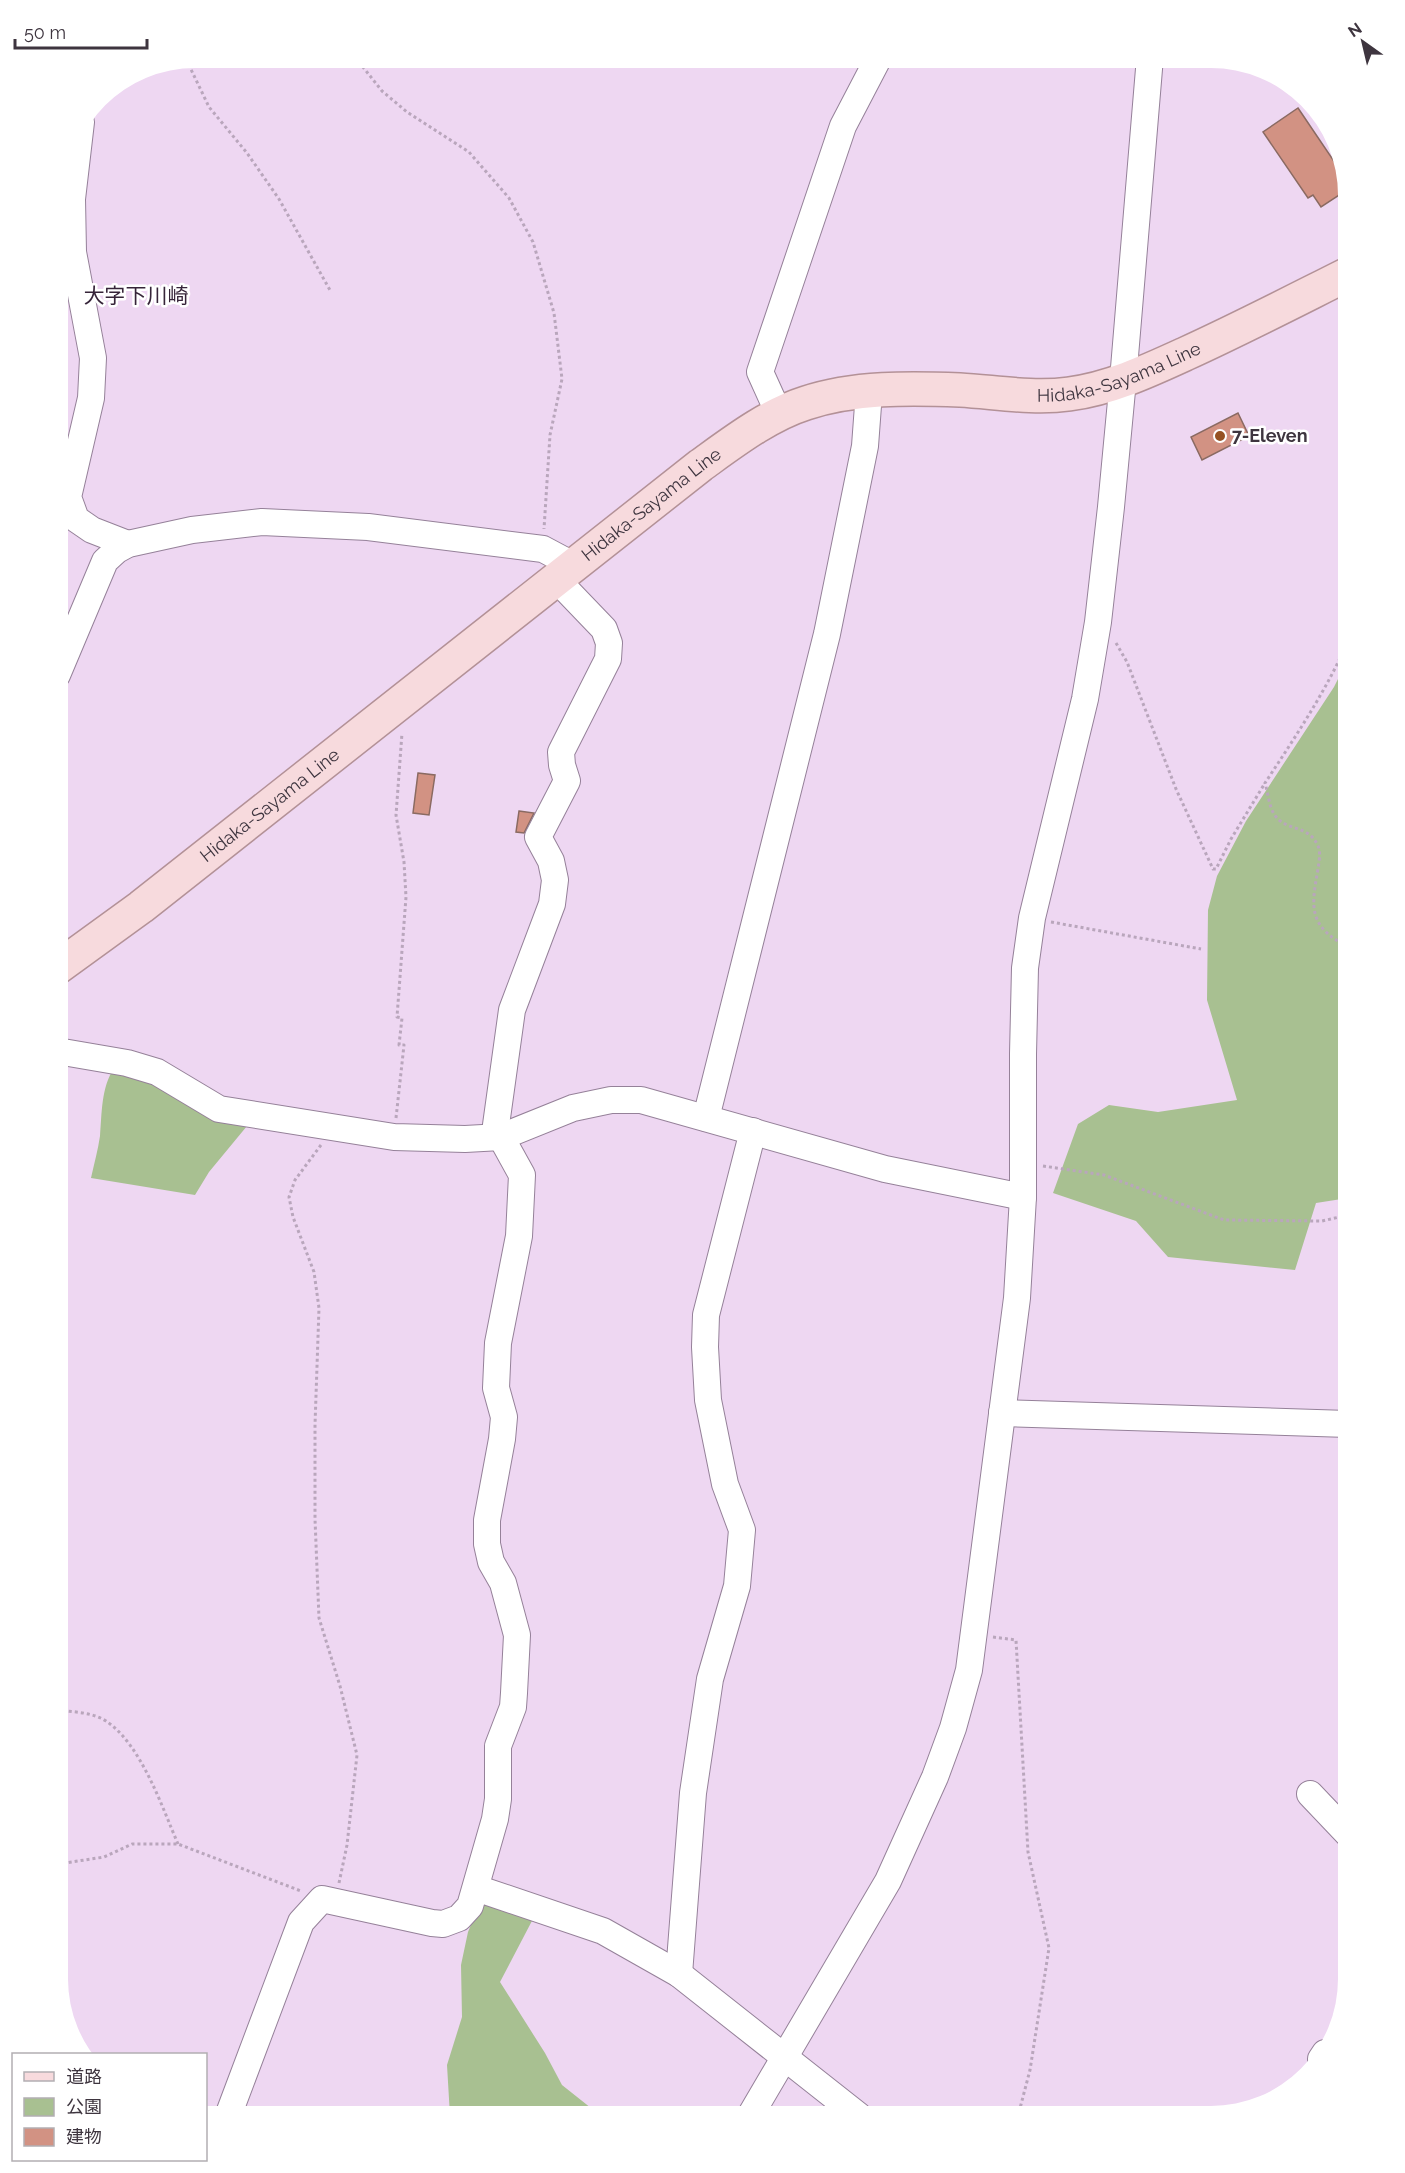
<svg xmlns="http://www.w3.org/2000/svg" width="1405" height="2173" viewBox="0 0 1405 2173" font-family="Raleway,'Noto Sans JP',sans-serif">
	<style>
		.green { fill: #a8c091 }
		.building { fill: #d29283; stroke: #8a6a62; stroke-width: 1.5 }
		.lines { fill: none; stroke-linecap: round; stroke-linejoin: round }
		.minor-casing { stroke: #958199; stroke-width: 28 }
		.major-casing { stroke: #b39197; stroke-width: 36 }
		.path { stroke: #b9a6bc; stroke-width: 3; stroke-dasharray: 3 3; stroke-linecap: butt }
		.minor { stroke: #fff; stroke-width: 26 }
		.major { stroke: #f7dadd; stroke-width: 33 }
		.poi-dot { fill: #965223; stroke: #fff; stroke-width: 2 }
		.labels { text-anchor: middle; stroke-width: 5; stroke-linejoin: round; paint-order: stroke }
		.street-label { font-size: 18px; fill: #3e353f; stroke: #fff }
		.poi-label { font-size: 18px; font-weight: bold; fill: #3e353f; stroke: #fff; text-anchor: start }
		.quarter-label { font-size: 21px; fill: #362439; stroke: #fff }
	</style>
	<rect width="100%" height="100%" fill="#eed7f2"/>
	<g class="green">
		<polygon points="1348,659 1348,1198 1316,1203 1295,1270 1168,1257 1136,1221 1053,1193 1078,1124 1109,1105 1158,1112 1237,1100 1207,1000 1208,910 1217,876 1246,821 1334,687"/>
		<path d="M114,1068l27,6 106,52 -38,46 -14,23 -104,-17c3,-14 7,-28 9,-42 2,-23 1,-48 14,-68z"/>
		<polygon points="482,1898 508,1912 534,1917 500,1982 545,2053 562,2085 596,2112 595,2116 450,2116 447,2065 462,2017 461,1965 468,1932"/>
	</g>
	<g class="building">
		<polygon points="1298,108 1344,176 1347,190 1321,207 1313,195 1308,198 1263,132"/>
		<polygon points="1238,413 1249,436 1202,460 1191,437"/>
		<polygon points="418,773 435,775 429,815 413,813"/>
		<polygon points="519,811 534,813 524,833 516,832"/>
	</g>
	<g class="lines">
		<defs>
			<g id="minor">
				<polyline points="81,122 72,199 73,252 93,358 91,398 68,497 76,519 92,530 128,544"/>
				<polyline points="779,414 760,372 843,126 879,57"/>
				<polyline points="57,675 105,561 117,550 128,544 192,530 262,522 368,527 543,549 573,565"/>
				<polyline points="57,1051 127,1063 157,1072 219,1109 394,1137 465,1139 501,1137 573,1108 611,1100 641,1100 885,1169 1023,1197"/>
				<polyline points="706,1118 827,634 865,446 869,392"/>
				<polyline points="1002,1413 1348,1424"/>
				<polyline points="1310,1794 1348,1834"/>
				<polyline points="476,1888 603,1931 679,1974 859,2116"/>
				<polyline points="679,1974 693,1793 710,1679 737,1586 742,1530 725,1484 708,1400 705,1347 706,1315 753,1131"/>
				<polyline points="1321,2059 1325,2053"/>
				<polyline points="228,2116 301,1922 322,1899 432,1923 443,1924 459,1918 470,1906 495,1819 498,1799 498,1746 513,1707 514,1693 517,1635 503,1583 491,1562 487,1544 487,1520 502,1439 504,1417 496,1388 498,1343 519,1236 522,1175 501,1137 496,1125 512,1010 552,904 555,880 551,861 538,837 567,781 562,765 561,752 608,659 609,643 604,629 556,579"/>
				<polyline points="750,2116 888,1881 935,1777 953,1728 969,1670 1017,1298 1023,1197 1023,1054 1025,968 1032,918 1085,699 1098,622 1111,507 1123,380 1150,57"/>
			</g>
			<g id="major">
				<path id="s1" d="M57,968l84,-61 560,-442c32,-23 67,-50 105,-62 48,-16 104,-15 154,-13 35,2 73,9 109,4 40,-5 79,-23 116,-40 55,-25 109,-53 163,-80"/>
			</g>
		</defs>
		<use href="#minor" class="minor-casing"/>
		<use href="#major" class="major-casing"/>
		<g class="path">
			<polyline points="355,57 382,91 407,112 469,152 509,198 533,242 554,313 562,379 550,435 544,529"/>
			<polyline points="186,59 209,107 247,153 279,199 331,292"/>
			<polyline points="1116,643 1127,662 1176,789 1213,869 1216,869 1231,839 1265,783"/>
			<polyline points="1051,922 1201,949"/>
			<path d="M1348,947c-40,-21 -37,-39 -30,-78 1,-7 3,-16 0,-23 -9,-22 -33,-14 -44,-32 -5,-8 -6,-21 -9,-31 29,-44 57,-86 79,-133l4,-4"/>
			<polyline points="396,1118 404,1045 399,1045 402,1018 397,1017 406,897 404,862 396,815 402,733"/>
			<polyline points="321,1145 295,1180 289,1197 293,1217 314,1272 319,1308 315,1425 315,1519 319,1618 340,1686 357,1755 347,1845 339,1883"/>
			<polyline points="1043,1166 1104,1175 1224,1220 1322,1221 1348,1215"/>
			<polyline points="993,1637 1016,1640 1028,1852 1049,1948 1030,2070 1018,2116"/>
			<path d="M57,1710c16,2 35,2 49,11 35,23 56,86 72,123"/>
			<polyline points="57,1861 65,1863 104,1857 132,1844 178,1844 301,1891"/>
		</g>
		<use href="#minor" class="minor"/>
		<use href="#major" class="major"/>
	</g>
	<circle class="poi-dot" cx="1220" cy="436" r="6"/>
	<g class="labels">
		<g class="street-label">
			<text dy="6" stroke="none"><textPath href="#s1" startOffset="1258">Hidaka-Sayama Line</textPath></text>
			<text dy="6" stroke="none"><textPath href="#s1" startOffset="754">Hidaka-Sayama Line</textPath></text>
			<text dy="6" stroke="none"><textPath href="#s1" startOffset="268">Hidaka-Sayama Line</textPath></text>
		</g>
		<g class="poi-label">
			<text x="1232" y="442">7-Eleven</text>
		</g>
		<g class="quarter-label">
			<text x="136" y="303">大字下川崎</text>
		</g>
	</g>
	<path d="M0 0H1405V2173H0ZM195 68H1211A127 127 0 0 1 1338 195V1979A127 127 0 0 1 1211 2106H195A127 127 0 0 1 68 1979V195A127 127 0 0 1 195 68Z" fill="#fff" fill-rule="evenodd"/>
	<rect x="12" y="2053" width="195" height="108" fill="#ffffff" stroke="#b2aeb2" stroke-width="1.5"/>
	<rect x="24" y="2072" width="30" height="9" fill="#f7dadd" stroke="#b2aeb2" stroke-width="1.5"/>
	<text x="66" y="2083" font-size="18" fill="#3e353f">道路</text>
	<rect x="24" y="2098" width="30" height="18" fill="#a8c091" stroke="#b2aeb2" stroke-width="1.5"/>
	<text x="66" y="2113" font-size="18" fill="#3e353f">公園</text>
	<rect x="24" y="2128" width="30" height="18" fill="#d29283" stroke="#b2aeb2" stroke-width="1.5"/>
	<text x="66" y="2143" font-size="18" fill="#3e353f">建物</text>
	<g transform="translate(1363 42) rotate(326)" stroke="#ffffff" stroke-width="4.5" paint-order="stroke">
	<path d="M0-4.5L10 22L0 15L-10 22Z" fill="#3e353f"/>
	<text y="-9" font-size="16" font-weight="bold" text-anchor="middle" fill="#3e353f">N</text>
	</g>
	<path d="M15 39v9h132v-9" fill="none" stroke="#3e353f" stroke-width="3"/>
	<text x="24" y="39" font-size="18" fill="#3e353f" stroke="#ffffff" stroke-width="4.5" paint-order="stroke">50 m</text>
</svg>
